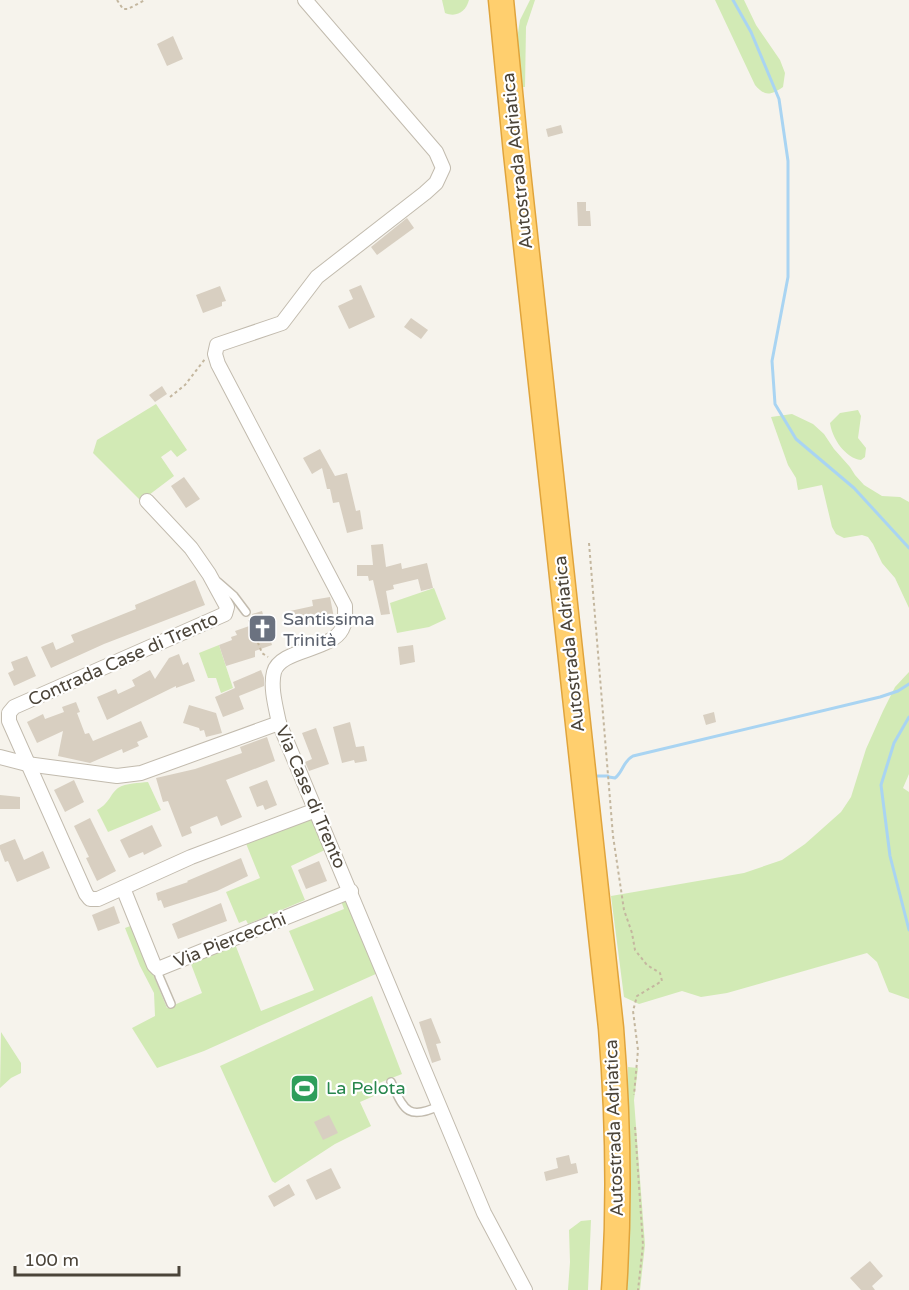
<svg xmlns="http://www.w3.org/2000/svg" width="909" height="1290" viewBox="0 0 909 1290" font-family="'Varela Round',sans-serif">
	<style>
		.green { fill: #d2eab5 }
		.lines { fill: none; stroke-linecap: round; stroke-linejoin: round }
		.stream { stroke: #a9d4f2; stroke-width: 3 }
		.building { fill: #d8cfc1 }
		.lane-casing { stroke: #c2bbae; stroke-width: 10 }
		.street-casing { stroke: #c2bbae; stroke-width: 16 }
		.highway-casing { stroke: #e0a43c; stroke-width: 27 }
		.path { stroke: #c4b79f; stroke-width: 2; stroke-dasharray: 3 3; stroke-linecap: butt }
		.lane { stroke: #fff; stroke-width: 7 }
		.street { stroke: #fff; stroke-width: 14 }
		.highway { stroke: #ffcf6e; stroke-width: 24 }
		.labels { text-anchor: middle; stroke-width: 4.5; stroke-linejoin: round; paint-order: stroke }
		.street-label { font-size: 18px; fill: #4b4439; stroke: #fff }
		.worship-label { font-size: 18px; fill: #5b616d; stroke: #fff; text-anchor: start }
		.leisure-label { font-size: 18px; fill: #27864d; stroke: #fff; text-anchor: start }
	</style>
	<rect width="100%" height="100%" fill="#f6f3ec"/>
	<g class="green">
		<path d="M469,0c-3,11 -12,18 -24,13l-3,-13z"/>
		<polygon points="530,0 535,0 526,27 525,87 521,87 517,39 520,20"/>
		<path d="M715,0h29l12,25 24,35 5,13 -2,14c-12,8 -18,10 -28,-2z"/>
		<polygon points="156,404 187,450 177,457 171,450 161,457 174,476 141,501 93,453 97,440"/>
		<path d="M858,410l3,6 -3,22 8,10 -1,9 -4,3c-16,-2 -29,-22 -31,-37l10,-10z"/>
		<polygon points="792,414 813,424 824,434 834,449 850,467 855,475 864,485 882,496 900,497 909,502 909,608 895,578 882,563 873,544 868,537 862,535 844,538 836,534 832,527 822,485 798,490 796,478 788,465 771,417"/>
		<polygon points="434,588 446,619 429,627 397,633 390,603"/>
		<polygon points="219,645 233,688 221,693 216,678 208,678 199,653"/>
		<polygon points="909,672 909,774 903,788 909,792 909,999 889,992 877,962 867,953 727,993 701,997 682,991 639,1004 624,997 611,896 744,873 782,860 805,844 841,812 851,797 866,749 883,711 895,687"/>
		<path d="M148,782l13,28 -53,22 -11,-22c13,-7 13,-16 21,-22 8,-5 21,-5 30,-6z"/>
		<polygon points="312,814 327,849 291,866 305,900 248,924 246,920 239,923 226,892 260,878 245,841"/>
		<polygon points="349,897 378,973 204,1051 157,1068 132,1028 155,1016 154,993 140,966 125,928 133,925 167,1008 202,993 191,964 235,944 261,1011 314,990 289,931 344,909 341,901"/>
		<polygon points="372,996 402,1074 379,1083 383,1092 360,1102 371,1126 335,1144 275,1183 272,1181 220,1066"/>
		<polygon points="1,1032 21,1063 21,1073 11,1078 0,1088"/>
		<polygon points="628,1067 638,1068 634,1100 645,1245 640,1290 626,1290 628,1256"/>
		<polygon points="591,1220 588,1290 568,1290 570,1262 569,1230 581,1221"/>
	</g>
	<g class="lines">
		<g class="stream">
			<polyline points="733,0 751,32 779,99 788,161 788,277 772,361 775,404 796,439 854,488 909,548"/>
			<polyline points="909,717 894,743 881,785 890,856 909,930"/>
			<polyline points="597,776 608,776"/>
			<path d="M609,777l6,1c8,-6 8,-17 18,-22l247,-59 18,-6 11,-7"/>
		</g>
	</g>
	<g class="building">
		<polygon points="173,36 183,59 167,66 157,44"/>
		<polygon points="561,125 563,133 548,137 546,129"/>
		<polygon points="577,202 586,202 586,211 590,211 591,226 578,226"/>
		<polygon points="407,218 414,228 377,255 371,247"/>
		<polygon points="361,285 375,317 349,329 338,306 353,299 349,290"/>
		<polygon points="220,286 226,301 222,302 222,306 203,313 196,295"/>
		<polygon points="411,318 428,330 421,339 404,327"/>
		<polygon points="162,386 167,394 155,402 149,395"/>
		<polygon points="320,449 335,476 347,473 356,511 360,510 363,529 347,533 339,502 333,503 330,489 327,489 322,468 312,474 303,458"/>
		<polygon points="184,477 200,499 186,508 171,486"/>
		<polygon points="383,544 386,567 401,563 402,569 427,563 433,588 421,591 418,579 393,585 394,589 386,591 390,614 381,615 373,580 369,581 368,576 357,576 357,565 373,565 371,545"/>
		<polygon points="195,580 205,605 104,644 51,668 41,647 53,642 56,650 74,642 71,635 136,609 135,605"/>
		<polygon points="330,597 334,618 301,624 300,619 292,621 290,611 313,606 312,600"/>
		<polygon points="262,611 272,645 255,651 255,657 226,666 219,645 232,640 231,637 237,635 235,631 255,624 252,614"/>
		<polygon points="413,645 415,662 400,665 398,647"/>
		<polygon points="179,654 183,665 188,662 195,681 176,688 176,686 107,720 97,697 116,689 118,694 135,686 132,680 150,670 155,679 169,658"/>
		<polygon points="27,656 36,676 14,686 8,673 14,670 11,662"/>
		<polygon points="261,670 264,678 264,686 239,696 244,709 223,717 215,697 235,688 233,682"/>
		<polygon points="76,702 80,712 77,713 85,734 89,733 93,741 141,721 148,737 137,742 139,746 123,753 122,749 90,763 58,756 63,731 37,743 27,722 43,714 45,719 64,712 62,707"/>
		<polygon points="189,705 216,713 222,733 206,737 204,730 200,731 199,728 183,723"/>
		<polygon points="714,712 716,722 706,725 703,715"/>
		<polygon points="350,722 356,747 364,746 367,761 355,763 354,760 342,763 333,727"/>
		<polygon points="316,728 329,764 309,771 305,762 312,759 302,733"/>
		<polygon points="267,737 275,761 226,780 242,817 221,826 217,816 190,827 192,833 182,837 168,801 163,802 156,778 195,769 242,753 240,747"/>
		<polygon points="74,780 84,802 65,812 54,790"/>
		<polygon points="267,780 277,805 265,810 263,805 257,807 249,787"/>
		<polygon points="0,795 20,797 20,809 0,809"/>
		<polygon points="90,818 116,871 97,881 86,858 89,857 74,826"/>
		<polygon points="152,825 162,846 144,855 143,852 129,858 120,840"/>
		<polygon points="15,839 24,860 43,851 50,868 17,882 8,861 5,862 0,849 0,845"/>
		<polygon points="241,858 248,876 217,891 164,908 161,900 158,901 156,893 188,882 187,881"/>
		<polygon points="319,861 327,881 306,889 298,870"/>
		<polygon points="221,903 227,921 178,939 172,924"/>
		<polygon points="114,906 120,923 98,931 92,915"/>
		<polygon points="431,1018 441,1043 436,1044 441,1060 432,1063 419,1022"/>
		<polygon points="329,1115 338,1133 323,1140 314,1122"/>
		<polygon points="569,1155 571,1164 576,1163 578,1173 546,1181 544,1172 558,1168 556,1158"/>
		<polygon points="331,1168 341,1188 316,1200 306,1180"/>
		<polygon points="289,1184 295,1195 274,1207 268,1196"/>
		<polygon points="870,1261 883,1276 872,1286 875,1290 861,1290 850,1278"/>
	</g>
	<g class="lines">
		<defs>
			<g id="lane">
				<polyline points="218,582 234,596 246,612"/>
				<polyline points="158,969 159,976 171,1004"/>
				<path d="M391,1082c13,27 16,39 48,24"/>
			</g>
			<g id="street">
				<path d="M305,0l131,152 7,16 -7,15 -11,10 -108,84 -35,46 -65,22 -2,9 3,10 127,242c0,8 1,16 -3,23 -11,22 -62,20 -68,43 -4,15 2,36 5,51l205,490 41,77"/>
				<polyline points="147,501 191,548 209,574 227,607 225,614 14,707 9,713 9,721 86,894 90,899 98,899 191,857 316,810"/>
				<polyline points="0,757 27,764 117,776 141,773 279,723"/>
				<polyline points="123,888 154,965 158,969 351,891"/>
			</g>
			<path id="highway" d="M501,0l15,153 95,875c7,87 9,174 3,262"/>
		</defs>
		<use href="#lane" class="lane-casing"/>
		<use href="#street" class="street-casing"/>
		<use href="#highway" class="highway-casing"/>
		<g class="path">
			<polyline points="117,0 123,9 128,9 145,0"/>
			<polyline points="170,397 185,385 205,359"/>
			<polyline points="589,543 613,836 624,910 632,933 635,950 647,965 660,973 662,981 637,996 633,1011 638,1050 634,1095"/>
			<polyline points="249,620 262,653 268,657"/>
			<polyline points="635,1127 643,1245 638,1290"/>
		</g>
		<use href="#lane" class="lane"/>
		<use href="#street" class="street"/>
		<use href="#highway" class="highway"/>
	</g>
	<defs>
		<symbol id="church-square" viewBox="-11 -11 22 22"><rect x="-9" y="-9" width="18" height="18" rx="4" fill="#6b7280" stroke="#fff"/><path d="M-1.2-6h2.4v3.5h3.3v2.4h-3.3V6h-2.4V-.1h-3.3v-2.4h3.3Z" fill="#fff"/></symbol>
		<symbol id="stadium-square" viewBox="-11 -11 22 22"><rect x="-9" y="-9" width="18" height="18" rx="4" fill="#2e9e5b" stroke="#fff"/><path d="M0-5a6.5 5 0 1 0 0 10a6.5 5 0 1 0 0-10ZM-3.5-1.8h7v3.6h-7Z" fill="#fff"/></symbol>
	</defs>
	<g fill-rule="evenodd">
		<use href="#church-square" x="246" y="612" width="33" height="33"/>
		<use href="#stadium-square" x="288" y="1072" width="33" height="33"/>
	</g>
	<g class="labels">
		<g class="street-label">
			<text transform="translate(517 161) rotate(-96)" y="6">Autostrada Adriatica</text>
			<text transform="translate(569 644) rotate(-96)" y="6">Autostrada Adriatica</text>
			<text transform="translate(123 659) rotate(-24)" y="6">Contrada Case di Trento</text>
			<text transform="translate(311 797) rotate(67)" y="6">Via Case di Trento</text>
			<text transform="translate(230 940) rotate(-22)" y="6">Via Piercecchi</text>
			<text transform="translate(614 1128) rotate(-92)" y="6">Autostrada Adriatica</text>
		</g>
		<g class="worship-label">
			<text x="283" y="625">Santissima<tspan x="283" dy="21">Trinità</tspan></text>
		</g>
		<g class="leisure-label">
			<text x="326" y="1094">La Pelota</text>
		</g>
	</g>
	<path d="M15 1266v9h164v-9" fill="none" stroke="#4b4439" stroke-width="3"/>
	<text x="24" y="1266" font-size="18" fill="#4b4439" stroke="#ffffff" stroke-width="4.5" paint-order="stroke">100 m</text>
</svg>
